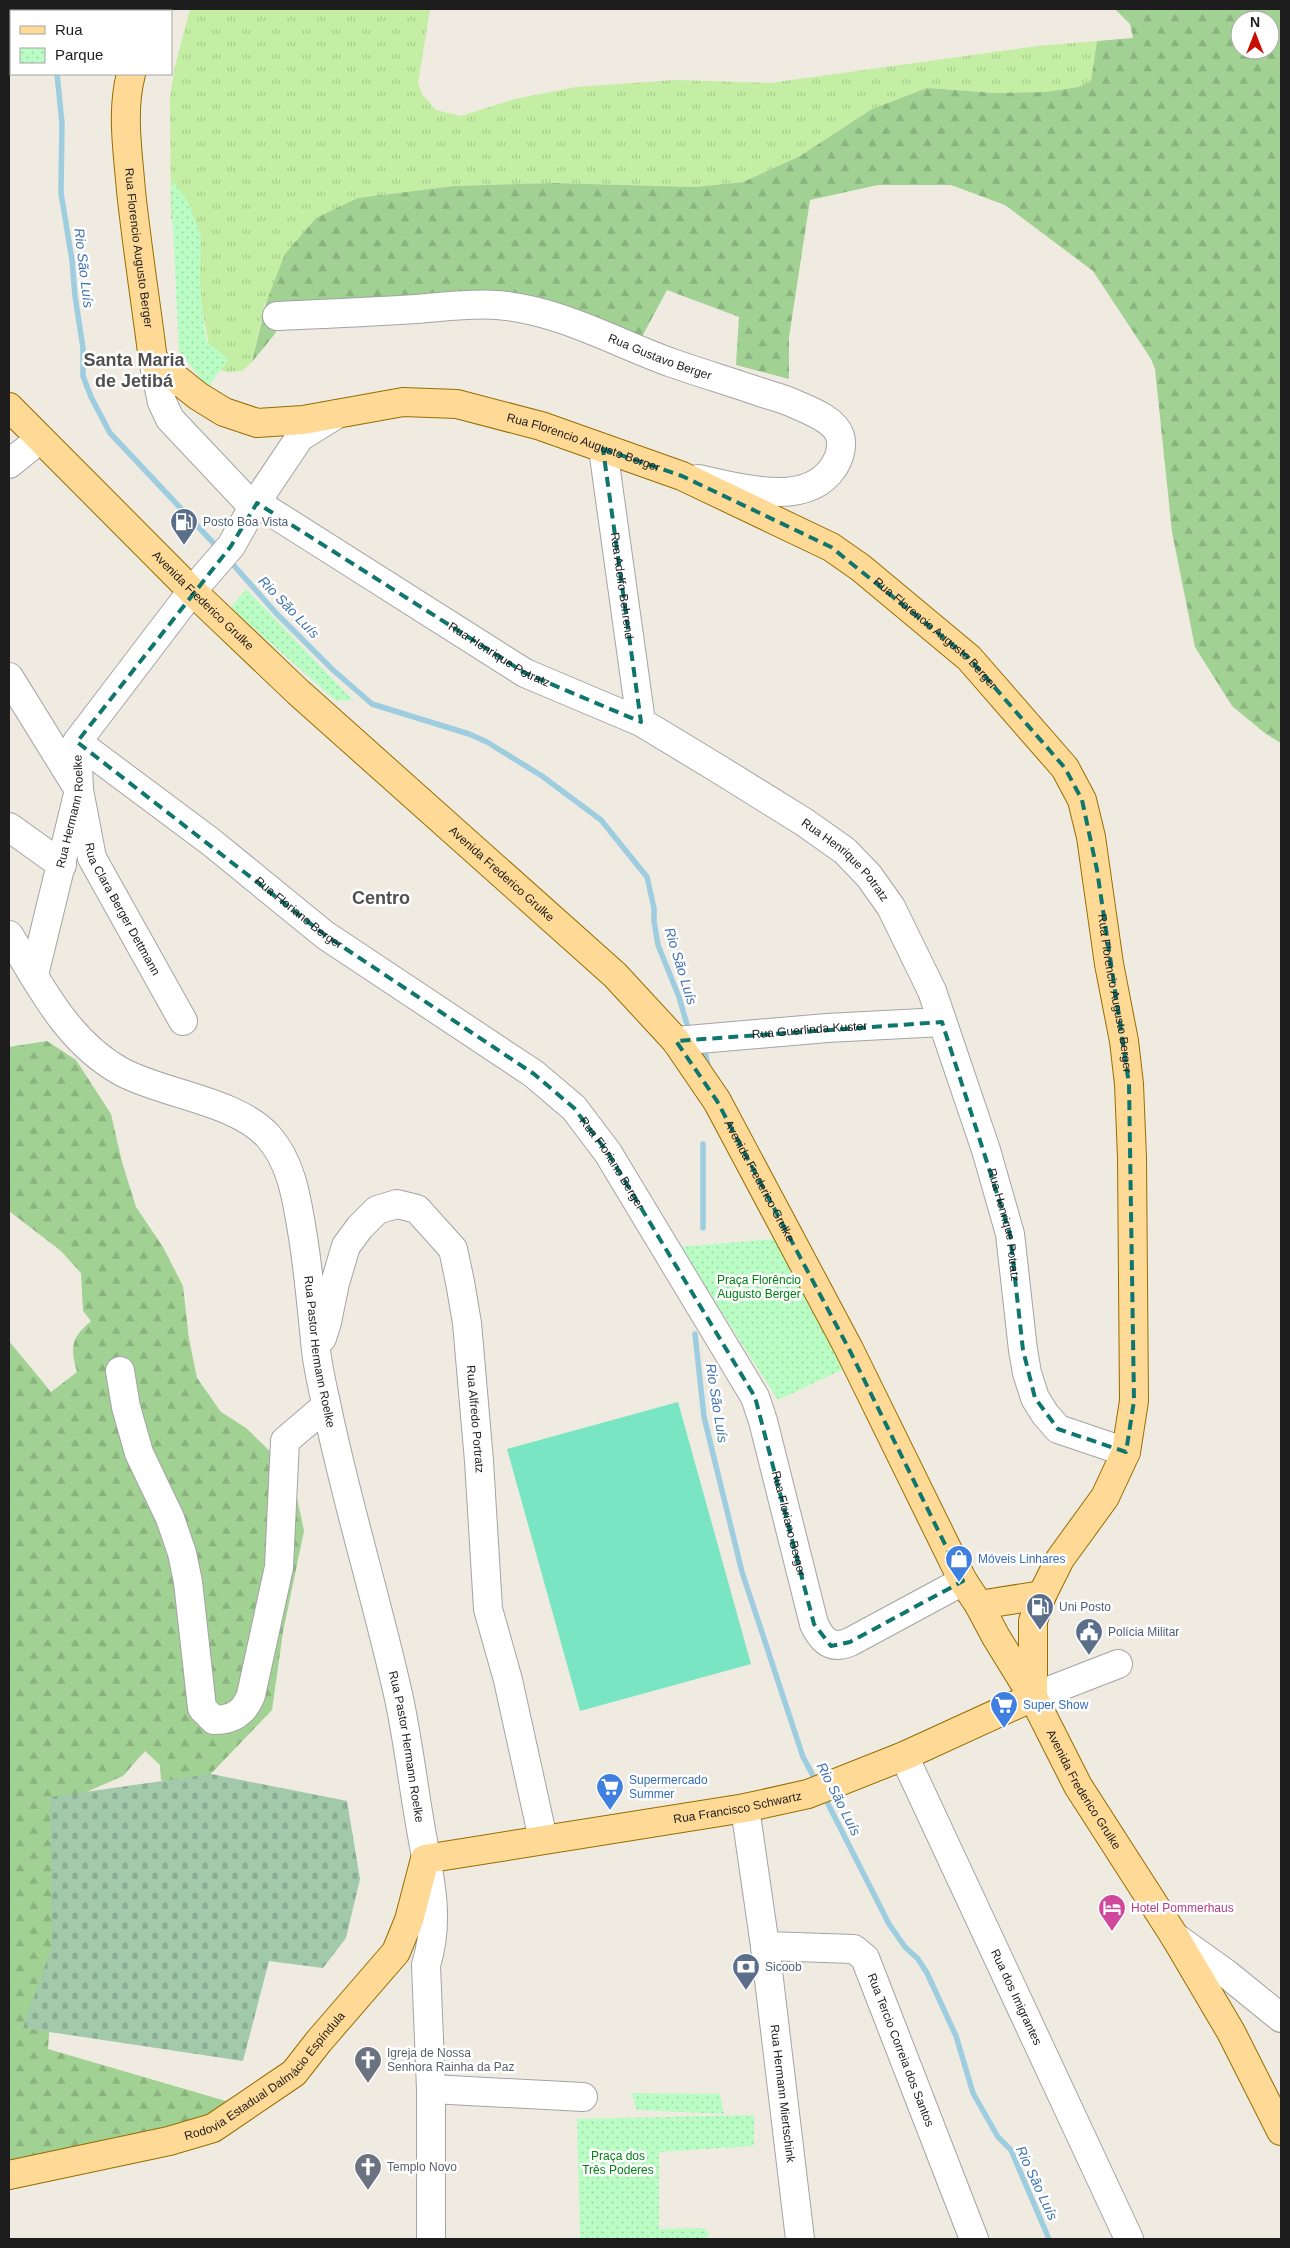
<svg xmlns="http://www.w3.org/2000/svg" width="1290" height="2248" viewBox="0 0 1290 2248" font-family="Arial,sans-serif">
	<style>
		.grass { fill: url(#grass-tufts) }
		.forest { fill: url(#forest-firs); fill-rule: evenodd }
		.cemetery { fill: url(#cemetery-stones) }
		.park { fill: url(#park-dots) }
		.pitch { fill: #79e5c2 }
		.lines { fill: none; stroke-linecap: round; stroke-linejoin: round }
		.stream { stroke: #9ecde0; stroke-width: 5.5 }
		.minor-casing { stroke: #a4a4a4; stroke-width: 30 }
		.major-casing { stroke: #956e00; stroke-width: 30 }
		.minor { stroke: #fff; stroke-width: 28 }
		.major { stroke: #ffd996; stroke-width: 28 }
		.marked { fill: none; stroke: #0f766e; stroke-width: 4; stroke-dasharray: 10 6; stroke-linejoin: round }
		.labels { text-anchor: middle; stroke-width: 5; stroke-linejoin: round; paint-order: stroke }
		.street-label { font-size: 12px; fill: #1d1d1d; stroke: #fff }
		.service-label { font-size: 12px; fill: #4e5e75; stroke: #fff; text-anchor: start }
		.park-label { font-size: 12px; fill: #038216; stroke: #fff }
		.shop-label { font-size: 12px; fill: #366cbe; stroke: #fff; text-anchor: start }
		.hotel-label { font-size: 12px; fill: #b23c85; stroke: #fff; text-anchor: start }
		.worship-label { font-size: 12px; fill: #5b616d; stroke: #fff; text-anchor: start }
		.water-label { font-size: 14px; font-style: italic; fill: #4273b3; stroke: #fff }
		.district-label { font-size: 18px; font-weight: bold; fill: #505050; stroke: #fff }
	</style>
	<defs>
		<pattern id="grass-tufts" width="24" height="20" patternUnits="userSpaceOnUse" patternTransform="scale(1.25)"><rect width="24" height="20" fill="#c3eea3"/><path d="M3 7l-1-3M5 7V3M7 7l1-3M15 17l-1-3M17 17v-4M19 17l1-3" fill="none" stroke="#a7cc8c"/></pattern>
		<pattern id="forest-firs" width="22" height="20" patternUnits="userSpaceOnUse" patternTransform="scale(1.25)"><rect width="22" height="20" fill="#a1d193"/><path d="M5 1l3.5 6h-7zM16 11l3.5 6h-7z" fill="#8ab37e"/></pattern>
		<pattern id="cemetery-stones" width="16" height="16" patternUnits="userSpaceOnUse" patternTransform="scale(1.25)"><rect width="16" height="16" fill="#a1c9aa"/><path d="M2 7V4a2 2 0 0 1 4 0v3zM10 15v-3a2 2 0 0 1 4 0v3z" fill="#8aac92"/></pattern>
		<pattern id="park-dots" width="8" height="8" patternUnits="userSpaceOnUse" patternTransform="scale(1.25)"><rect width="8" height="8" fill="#bafdc4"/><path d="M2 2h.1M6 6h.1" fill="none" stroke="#9fd8a8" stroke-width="1.8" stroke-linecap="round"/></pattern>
	</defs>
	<rect width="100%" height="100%" fill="#efebe1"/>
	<polygon class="grass" points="190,9 430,9 418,83 422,94 436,110 461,116 515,99 576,87 675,80 770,83 1038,46 1097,41 1091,81 1078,87 1046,92 995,93 927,88 872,109 800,156 743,182 695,187 553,183 454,186 358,198 265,303 252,362 242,371 226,372 213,366 185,220 171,219 170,98 175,66"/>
	<g class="forest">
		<path d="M1115,9h166v734l-15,-9 -34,-28 -37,-59 -23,-115 -17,-163 -4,-10 -58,-88 -88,-66 -54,-20h-73l-68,15 -21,137v42l-53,-14 3,-48 -72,-27 -30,56 -126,-35 -222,1 -15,23 -22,27 14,-59 19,-49 31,-36 42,-20 96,-12 99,-3 142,4 48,-5 57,-26 72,-47 55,-21 68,5 51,-1 32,-5 13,-6 6,-40 36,-3 -3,-14zM1240,20h30v30h-30z"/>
		<path d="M47,1041l29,19 35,54 11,48 14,45 27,40 20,39 6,53 8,39 24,34 25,16 46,45 12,58 -21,101 -11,78 -70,73 -26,4 -15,-7 -1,-15 -15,-14 -22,25 -46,20 -26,212 -3,41 188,55 -19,10 -42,14 -166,33v-820l42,51 26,-20c-7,-25 -6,-34 14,-51l-8,-10 -2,-38 -20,-22 -52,-40v-164z"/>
	</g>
	<polygon class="cemetery" points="211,1774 347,1801 360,1879 346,1938 323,1968 269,1961 243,2061 23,2028 52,1946 50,1797"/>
	<g class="park">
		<polygon points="174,182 189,204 201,237 200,279 203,320 207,342 229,359 208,387 179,352 171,186"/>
		<polygon points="246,589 353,700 336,701 231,608"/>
		<polygon points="784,1238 850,1366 778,1400 680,1247"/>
		<polygon points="632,2093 720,2094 724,2114 636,2110"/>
		<polygon points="754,2115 754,2146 659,2152 659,2229 704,2228 710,2235 704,2239 580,2239 577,2119"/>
	</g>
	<polygon class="pitch" points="678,1402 751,1664 580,1711 507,1449"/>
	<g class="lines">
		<g class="stream">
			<polyline points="49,9 49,11"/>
			<polyline points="57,74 62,123 61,193 72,260 75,296 83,348 83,376 91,397 110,433 220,550"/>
			<polyline points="229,560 276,613 333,670 372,704 469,734 487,742 542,776 601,820 647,877 654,908 654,921 658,945 679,997 688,1028"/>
			<polyline points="705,1052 709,1070"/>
			<polyline points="703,1144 703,1228"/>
			<polyline points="695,1334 704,1417 742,1572 803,1757 817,1783"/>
			<polyline points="824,1796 889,1924 905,1947 918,1959 927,1973 956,2036 973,2093 998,2137 1011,2150 1049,2239"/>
		</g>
		<defs>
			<g id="minor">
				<path id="s1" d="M277,316c46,-2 93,-4 139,-7 27,-2 53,-6 81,-4 62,5 117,37 175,58 29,10 59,19 88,29 12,4 26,7 37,13 14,6 38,15 43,31 3,11 -1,23 -7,32 -28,41 -95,19 -135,11"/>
				<polyline points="153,360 162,402 170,419 253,507"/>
				<path id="s2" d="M603,449l38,273"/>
				<polyline points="9,464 40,439"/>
				<path id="s3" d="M257,503l268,170 116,49 76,46 87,54 41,29 24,25 22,31 41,84 54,159 24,84 13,116 4,23 8,25 10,16 13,15 68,23"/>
				<path id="s4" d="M9,677l70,113 13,68 91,163"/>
				<path id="s5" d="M77,742l134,100 114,93 209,139 40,34 34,45 147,244 8,24 51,203c8,17 17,26 36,18l113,-61"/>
				<polyline points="9,827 62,865"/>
				<path id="s6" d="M9,935c31,50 58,107 113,137 41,22 114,29 146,64 25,28 29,66 35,101 6,38 9,75 13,113 2,18 6,35 10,53 20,98 50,193 72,291 9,40 14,83 21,124 8,51 23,96 7,147l5,124v150"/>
				<path id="s7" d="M34,975l45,-185 -2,-48 115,-151 39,-45 22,-39 47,-70 37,-23"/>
				<path id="s8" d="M676,1041l151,-13 115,-6"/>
				<path id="s9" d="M322,1338l5,-16 8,-39 11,-37 14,-19 17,-17 20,-6 20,5 36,40 7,33 7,41 12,138 9,148 20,71 35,159"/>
				<path d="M120,1371l6,36 13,46 31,65 12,35 6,29 14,126 12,12c19,0 30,-7 37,-25l28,-128 6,-126 41,-35"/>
				<polyline points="1033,1697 1118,1664"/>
				<path id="s10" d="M904,1756l225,483"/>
				<path id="s11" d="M745,1808l20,138 35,293"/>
				<polyline points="1175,1937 1228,1975 1281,2018"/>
				<path id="s12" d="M765,1946l89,3 11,9 109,281"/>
				<polyline points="431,2089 583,2097"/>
			</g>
			<g id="major">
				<polyline points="151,11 152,9"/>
				<path id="s13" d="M131,74c-10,38 -3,78 0,117 6,56 15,113 22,169l45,36 26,16 33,11 46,-3 100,-18 54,2 84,22 141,50 149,71 30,21 108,90 96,110 17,32 9,37 18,127 15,77 5,43 3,74 2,243 -8,51 -21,45 -45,62 -18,36 -9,26v76"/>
				<path id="s14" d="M9,407l183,184 106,101 317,283 61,66 41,60 132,248 114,232 16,24 17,32 37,60 45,89 97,151 56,95 50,99"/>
				<polyline points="979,1605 1042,1595"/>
				<path id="s15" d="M9,2175l160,-34 44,-13 81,-55 25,-32 77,-89 13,-32 16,-61 320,-51 63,-14 96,-38 129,-59"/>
			</g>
		</defs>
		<use href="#minor" class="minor-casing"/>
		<use href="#major" class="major-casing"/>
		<use href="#minor" class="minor"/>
		<use href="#major" class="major"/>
	</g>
	<path class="marked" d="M603,449l79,27 149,71 138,111 96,110 17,32 15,70 32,214 5,317 -8,51 -68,-23 -23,-31 -12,-48 -13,-116 -68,-212 -266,19 41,60 132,248 114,232 -113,61 -19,4 -17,-22 -59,-227 -147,-244 -34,-45 -40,-34 -209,-139 -248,-193 154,-196 26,-43 268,170 116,49z"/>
	<defs>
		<symbol id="fuel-pin" viewBox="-11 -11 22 30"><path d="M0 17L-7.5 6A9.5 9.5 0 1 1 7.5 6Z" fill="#5c6f8a" stroke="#fff"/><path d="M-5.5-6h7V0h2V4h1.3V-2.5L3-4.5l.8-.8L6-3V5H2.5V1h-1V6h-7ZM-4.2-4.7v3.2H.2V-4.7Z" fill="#fff"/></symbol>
		<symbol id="shop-pin" viewBox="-11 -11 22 30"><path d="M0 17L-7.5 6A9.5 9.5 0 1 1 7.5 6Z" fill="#3f7fe0" stroke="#fff"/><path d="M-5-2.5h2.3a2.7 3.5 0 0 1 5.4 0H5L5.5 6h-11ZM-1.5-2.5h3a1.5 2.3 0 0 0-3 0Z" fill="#fff"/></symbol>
		<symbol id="civic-pin" viewBox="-11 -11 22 30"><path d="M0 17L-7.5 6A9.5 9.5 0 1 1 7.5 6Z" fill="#5c6f8a" stroke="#fff"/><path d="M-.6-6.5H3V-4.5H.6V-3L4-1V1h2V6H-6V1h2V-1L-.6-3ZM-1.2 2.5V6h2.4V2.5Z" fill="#fff"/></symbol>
		<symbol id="supermarket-pin" viewBox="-11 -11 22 30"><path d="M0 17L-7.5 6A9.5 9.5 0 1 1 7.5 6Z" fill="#3f7fe0" stroke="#fff"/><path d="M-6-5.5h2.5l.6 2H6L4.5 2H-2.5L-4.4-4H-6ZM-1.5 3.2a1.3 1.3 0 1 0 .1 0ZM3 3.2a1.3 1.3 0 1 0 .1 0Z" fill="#fff"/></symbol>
		<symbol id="hotel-pin" viewBox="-11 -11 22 30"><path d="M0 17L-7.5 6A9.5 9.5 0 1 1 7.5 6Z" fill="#d1479c" stroke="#fff"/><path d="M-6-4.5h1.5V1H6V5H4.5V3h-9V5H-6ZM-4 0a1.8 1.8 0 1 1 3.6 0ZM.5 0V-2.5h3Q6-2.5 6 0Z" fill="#fff"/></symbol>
		<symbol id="bank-pin" viewBox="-11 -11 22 30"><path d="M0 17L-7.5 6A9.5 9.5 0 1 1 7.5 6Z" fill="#5c6f8a" stroke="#fff"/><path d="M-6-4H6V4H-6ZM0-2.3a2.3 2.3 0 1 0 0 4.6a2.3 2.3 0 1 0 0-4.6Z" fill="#fff"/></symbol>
		<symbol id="church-pin" viewBox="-11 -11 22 30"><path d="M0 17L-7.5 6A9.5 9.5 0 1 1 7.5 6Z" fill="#6b7280" stroke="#fff"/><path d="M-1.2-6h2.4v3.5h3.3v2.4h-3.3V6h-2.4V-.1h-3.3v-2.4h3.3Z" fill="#fff"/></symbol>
	</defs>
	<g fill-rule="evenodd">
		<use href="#fuel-pin" x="168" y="506" width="32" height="43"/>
		<use href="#shop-pin" x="943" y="1543" width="32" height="43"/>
		<use href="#fuel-pin" x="1024" y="1591" width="32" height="43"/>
		<use href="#civic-pin" x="1073" y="1616" width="32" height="43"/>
		<use href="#supermarket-pin" x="988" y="1689" width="32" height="43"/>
		<use href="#supermarket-pin" x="594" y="1771" width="32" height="43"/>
		<use href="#hotel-pin" x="1096" y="1892" width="32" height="43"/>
		<use href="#bank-pin" x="730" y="1951" width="32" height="43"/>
		<use href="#church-pin" x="352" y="2044" width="32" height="43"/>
		<use href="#church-pin" x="352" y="2151" width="32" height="43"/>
	</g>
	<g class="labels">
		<g class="street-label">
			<text dy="4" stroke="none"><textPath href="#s13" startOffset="175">Rua Florencio Augusto Berger</textPath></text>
			<text dy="4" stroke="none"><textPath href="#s1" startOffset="392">Rua Gustavo Berger</textPath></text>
			<text dy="4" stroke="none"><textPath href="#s13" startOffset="745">Rua Florencio Augusto Berger</textPath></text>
			<text dy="4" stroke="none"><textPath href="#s2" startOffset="138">Rua Adolfo Behrend</textPath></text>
			<text dy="4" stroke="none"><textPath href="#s14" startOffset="274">Avenida Frederico Grulke</textPath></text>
			<text dy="4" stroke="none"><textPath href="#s13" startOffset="1150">Rua Florencio Augusto Berger</textPath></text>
			<text dy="4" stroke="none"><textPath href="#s3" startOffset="286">Rua Henrique Potratz</textPath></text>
			<text dy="4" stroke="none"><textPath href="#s7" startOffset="168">Rua Hermann Roelke</textPath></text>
			<text dy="4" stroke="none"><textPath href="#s3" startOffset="691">Rua Henrique Potratz</textPath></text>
			<text dy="4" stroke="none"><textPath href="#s14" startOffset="679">Avenida Frederico Grulke</textPath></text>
			<text dy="4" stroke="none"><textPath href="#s4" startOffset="261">Rua Clara Berger Dettmann</textPath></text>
			<text dy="4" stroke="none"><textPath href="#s5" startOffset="280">Rua Floriano Berger</textPath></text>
			<text dy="4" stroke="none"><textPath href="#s13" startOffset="1570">Rua Florencio Augusto Berger</textPath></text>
			<text dy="4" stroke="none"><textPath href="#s8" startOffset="134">Rua Guerlinda Kuster</textPath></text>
			<text dy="4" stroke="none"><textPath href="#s5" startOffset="685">Rua Floriano Berger</textPath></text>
			<text dy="4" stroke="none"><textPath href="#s14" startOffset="1084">Avenida Frederico Grulke</textPath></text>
			<text dy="4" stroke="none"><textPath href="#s3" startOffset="1096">Rua Henrique Potratz</textPath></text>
			<text dy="4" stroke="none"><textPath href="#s6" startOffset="565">Rua Pastor Hermann Roelke</textPath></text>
			<text dy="4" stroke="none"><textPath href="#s9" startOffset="410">Rua Alfredo Portratz</textPath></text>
			<text dy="4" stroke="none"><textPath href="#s5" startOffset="1090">Rua Floriano Berger</textPath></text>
			<text dy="4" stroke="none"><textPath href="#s6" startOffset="970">Rua Pastor Hermann Roelke</textPath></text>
			<text dy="4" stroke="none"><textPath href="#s14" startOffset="1774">Avenida Frederico Grulke</textPath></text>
			<text dy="4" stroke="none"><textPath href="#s15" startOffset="880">Rua Francisco Schwartz</textPath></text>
			<text dy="4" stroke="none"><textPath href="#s10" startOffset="266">Rua dos Imigrantes</textPath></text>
			<text dy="4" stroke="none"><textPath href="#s12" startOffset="202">Rua Tercio Correia dos Santos</textPath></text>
			<text dy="4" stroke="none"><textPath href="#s15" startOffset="282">Rodovia Estadual Dalmácio Espíndula</textPath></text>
			<text dy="4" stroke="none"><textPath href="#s11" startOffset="288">Rua Hermann Miertschink</textPath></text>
		</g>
		<g class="service-label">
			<text x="203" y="526">Posto Boa Vista</text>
			<text x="1059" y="1611">Uni Posto</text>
			<text x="1108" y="1636">Polícia Militar</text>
			<text x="765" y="1971">Sicoob</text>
		</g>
		<g class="park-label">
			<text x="759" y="1284">Praça Florêncio<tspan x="759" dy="14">Augusto Berger</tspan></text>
			<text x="618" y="2160">Praça dos<tspan x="618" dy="14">Três Poderes</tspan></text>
		</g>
		<g class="shop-label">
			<text x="978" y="1563">Móveis Linhares</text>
			<text x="1023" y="1709">Super Show</text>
			<text x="629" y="1784">Supermercado<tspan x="629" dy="14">Summer</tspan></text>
		</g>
		<g class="hotel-label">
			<text x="1131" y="1912">Hotel Pommerhaus</text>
		</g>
		<g class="worship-label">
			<text x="387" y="2057">Igreja de Nossa<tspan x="387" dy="14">Senhora Rainha da Paz</tspan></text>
			<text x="387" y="2171">Templo Novo</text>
		</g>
		<g class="water-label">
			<text transform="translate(84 268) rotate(83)" y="5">Rio São Luís</text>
			<text transform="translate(289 607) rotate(46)" y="5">Rio São Luís</text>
			<text transform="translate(681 966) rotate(73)" y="5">Rio São Luís</text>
			<text transform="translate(717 1403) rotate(81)" y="5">Rio São Luís</text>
			<text transform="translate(839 1799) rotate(63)" y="5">Rio São Luís</text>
			<text transform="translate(1037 2183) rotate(65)" y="5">Rio São Luís</text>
		</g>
		<g class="district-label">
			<text x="134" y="366">Santa Maria<tspan x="134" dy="21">de Jetibá</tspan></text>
			<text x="381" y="904">Centro</text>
		</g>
	</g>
	<rect width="1290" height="2248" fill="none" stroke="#1d1d1d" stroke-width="20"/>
	<rect x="10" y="10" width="162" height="65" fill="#ffffff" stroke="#a5a5a5"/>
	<rect x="20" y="26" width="25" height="8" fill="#ffd996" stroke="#a5a5a5"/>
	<text x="55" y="35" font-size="15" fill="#1d1d1d">Rua</text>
	<rect x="20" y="48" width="25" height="15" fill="url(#park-dots)" stroke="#a5a5a5"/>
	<text x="55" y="60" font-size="15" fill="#1d1d1d">Parque</text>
	<g transform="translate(1255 35)"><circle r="24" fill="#ffffff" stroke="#a5a5a5"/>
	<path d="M0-4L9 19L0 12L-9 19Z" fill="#c90d00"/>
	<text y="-8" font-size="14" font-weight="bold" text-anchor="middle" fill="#1d1d1d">N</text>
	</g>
</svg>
